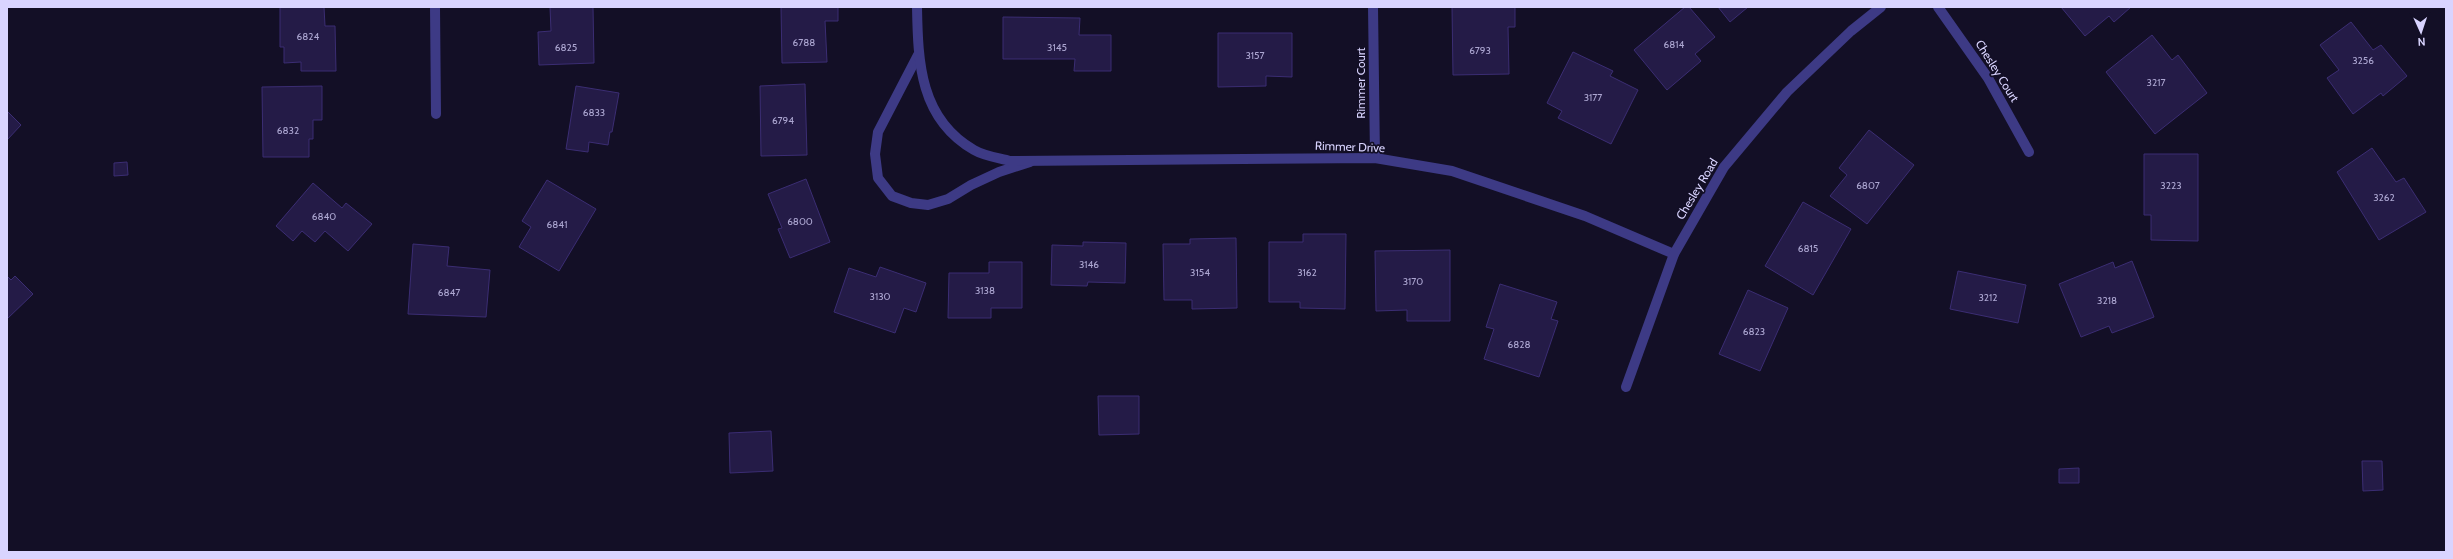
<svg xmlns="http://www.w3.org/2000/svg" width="2453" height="559" viewBox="0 0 2453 559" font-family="Cabin,sans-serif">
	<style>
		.building { fill: #241b47; stroke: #3b2d73 }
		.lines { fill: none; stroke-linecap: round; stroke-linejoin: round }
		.lane { stroke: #3d3a85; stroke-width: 10 }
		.street { stroke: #3d3a85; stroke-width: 10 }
		.labels { text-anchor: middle; stroke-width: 3.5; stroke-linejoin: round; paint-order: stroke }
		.number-label { font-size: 10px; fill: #aca6d1 }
		.street-label { font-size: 12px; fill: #d9d4ff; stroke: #130f26 }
	</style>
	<rect width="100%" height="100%" fill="#130f26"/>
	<g class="building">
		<polygon points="280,7 324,7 325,26 335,26 336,71 301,71 301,62 284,63 284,47 280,47"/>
		<polygon points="550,7 593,7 594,63 539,65 538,32 551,31"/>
		<polygon points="781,7 838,7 838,21 825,21 827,62 782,63"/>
		<polygon points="1452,7 1515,7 1515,27 1508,27 1509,74 1453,75"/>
		<polygon points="1685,7 1689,7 1715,37 1695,54 1701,61 1667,90 1634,50"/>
		<polygon points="1718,7 1748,7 1730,22"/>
		<polygon points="2061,7 2131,7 2114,22 2109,16 2085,36"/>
		<polygon points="1003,17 1080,18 1079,35 1111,35 1111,71 1074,71 1075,59 1003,59"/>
		<polygon points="2351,22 2373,50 2381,45 2407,76 2383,96 2381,93 2353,114 2327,78 2339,70 2320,45"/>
		<polygon points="1218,33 1292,33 1292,77 1266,76 1266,86 1218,87"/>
		<polygon points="2152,35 2172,60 2178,55 2207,93 2155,134 2106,72"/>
		<polygon points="1573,52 1613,71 1610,76 1638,90 1611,144 1558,118 1562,111 1547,103"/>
		<polygon points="805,84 807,155 761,156 760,86"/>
		<polygon points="322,86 322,120 313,120 313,139 309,139 309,157 263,157 262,87"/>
		<polygon points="576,86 619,93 612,132 610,132 608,145 589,142 588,152 566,149"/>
		<polygon points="7,111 21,125 7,140"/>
		<polygon points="1869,130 1914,165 1867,224 1830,196 1847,175 1839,168"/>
		<polygon points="2372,148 2396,182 2404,178 2426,212 2379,240 2337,172"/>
		<polygon points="2144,154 2198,154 2198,241 2151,240 2151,215 2144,215"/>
		<polygon points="127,162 128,175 114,176 114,163"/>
		<polygon points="806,179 830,242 790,258 778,229 782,228 768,194"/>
		<polygon points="547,180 596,209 559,271 519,247 531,227 522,221"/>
		<polygon points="313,183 342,208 346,203 372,224 348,251 325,231 315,242 302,231 293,241 276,226"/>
		<polygon points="1803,202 1851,229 1813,295 1765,266"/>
		<polygon points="1303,234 1346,234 1345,309 1300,308 1300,302 1269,302 1269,242 1303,242"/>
		<polygon points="1236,238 1237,308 1192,309 1192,300 1164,300 1163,244 1190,244 1190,239"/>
		<polygon points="1083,242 1126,243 1125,283 1088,282 1087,286 1051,285 1052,245 1083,246"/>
		<polygon points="413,244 449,247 447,266 490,270 486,317 408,314"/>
		<polygon points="1450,250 1450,321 1407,321 1407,310 1376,311 1375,251"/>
		<polygon points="2132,261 2154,317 2112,333 2109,326 2081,337 2059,284 2113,262 2115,268"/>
		<polygon points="989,262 1022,262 1022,308 991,308 991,318 948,318 949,273 989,273"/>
		<polygon points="880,267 926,283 916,312 904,308 895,333 834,312 849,268 876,277"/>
		<polygon points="1958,271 2026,285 2018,323 1950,309"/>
		<polygon points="7,276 11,280 15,276 33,294 7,319"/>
		<polygon points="1500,284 1557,302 1551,319 1558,321 1539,377 1484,359 1494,329 1486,327"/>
		<polygon points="1748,290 1788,308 1760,371 1719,354"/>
		<polygon points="1098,396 1139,396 1139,434 1099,435"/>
		<polygon points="771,431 773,471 730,473 729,433"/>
		<polygon points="2362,461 2382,461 2383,490 2363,491"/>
		<polygon points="2079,468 2079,483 2059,483 2059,469"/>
	</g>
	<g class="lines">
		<polyline class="lane" points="918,55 878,132 875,154 878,178 892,196 911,203 928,205 948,199 971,185 999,172 1030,162"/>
		<g class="street">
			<polyline points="435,7 436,114"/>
			<path d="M917,7c1,56 3,112 57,143 10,6 25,8 36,11l365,-3 77,13 133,45 89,38"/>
			<polyline points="1373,7 1375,158"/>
			<polyline points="1938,7 1988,78 2029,152"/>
			<polyline points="1626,387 1674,254 1724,167 1787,92 1851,31 1881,7"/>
		</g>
	</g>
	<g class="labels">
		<g class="number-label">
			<text x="308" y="40">6824</text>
			<text x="804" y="46">6788</text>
			<text x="1674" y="48">6814</text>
			<text x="566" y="51">6825</text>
			<text x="1057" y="51">3145</text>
			<text x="1480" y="54">6793</text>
			<text x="1255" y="59">3157</text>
			<text x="2363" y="64">3256</text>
			<text x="2156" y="86">3217</text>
			<text x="1593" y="101">3177</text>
			<text x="594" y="116">6833</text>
			<text x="783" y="124">6794</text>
			<text x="288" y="134">6832</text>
			<text x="1868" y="189">6807</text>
			<text x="2171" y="189">3223</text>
			<text x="2384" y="201">3262</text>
			<text x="324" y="220">6840</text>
			<text x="800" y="225">6800</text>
			<text x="557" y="228">6841</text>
			<text x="1808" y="252">6815</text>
			<text x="1089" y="268">3146</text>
			<text x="1200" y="276">3154</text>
			<text x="1307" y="276">3162</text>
			<text x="1413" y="285">3170</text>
			<text x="985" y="294">3138</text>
			<text x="449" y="296">6847</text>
			<text x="880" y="300">3130</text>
			<text x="1988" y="301">3212</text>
			<text x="2107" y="304">3218</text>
			<text x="1754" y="335">6823</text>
			<text x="1519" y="348">6828</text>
		</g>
		<g class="street-label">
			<text transform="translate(1997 71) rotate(58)" y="4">Chesley Court</text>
			<text transform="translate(1361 83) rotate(-90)" y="4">Rimmer Court</text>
			<text transform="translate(1350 147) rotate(2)" y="4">Rimmer Drive</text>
			<text transform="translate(1697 189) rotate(-59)" y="4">Chesley Road</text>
		</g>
	</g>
	<rect width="2453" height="559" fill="none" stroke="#d9d4ff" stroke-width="16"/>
	<g transform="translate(2421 32) rotate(177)" stroke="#130f26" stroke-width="3" paint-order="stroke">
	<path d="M0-3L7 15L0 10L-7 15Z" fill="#d9d4ff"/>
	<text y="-6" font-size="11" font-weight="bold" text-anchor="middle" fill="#d9d4ff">N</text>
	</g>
</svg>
